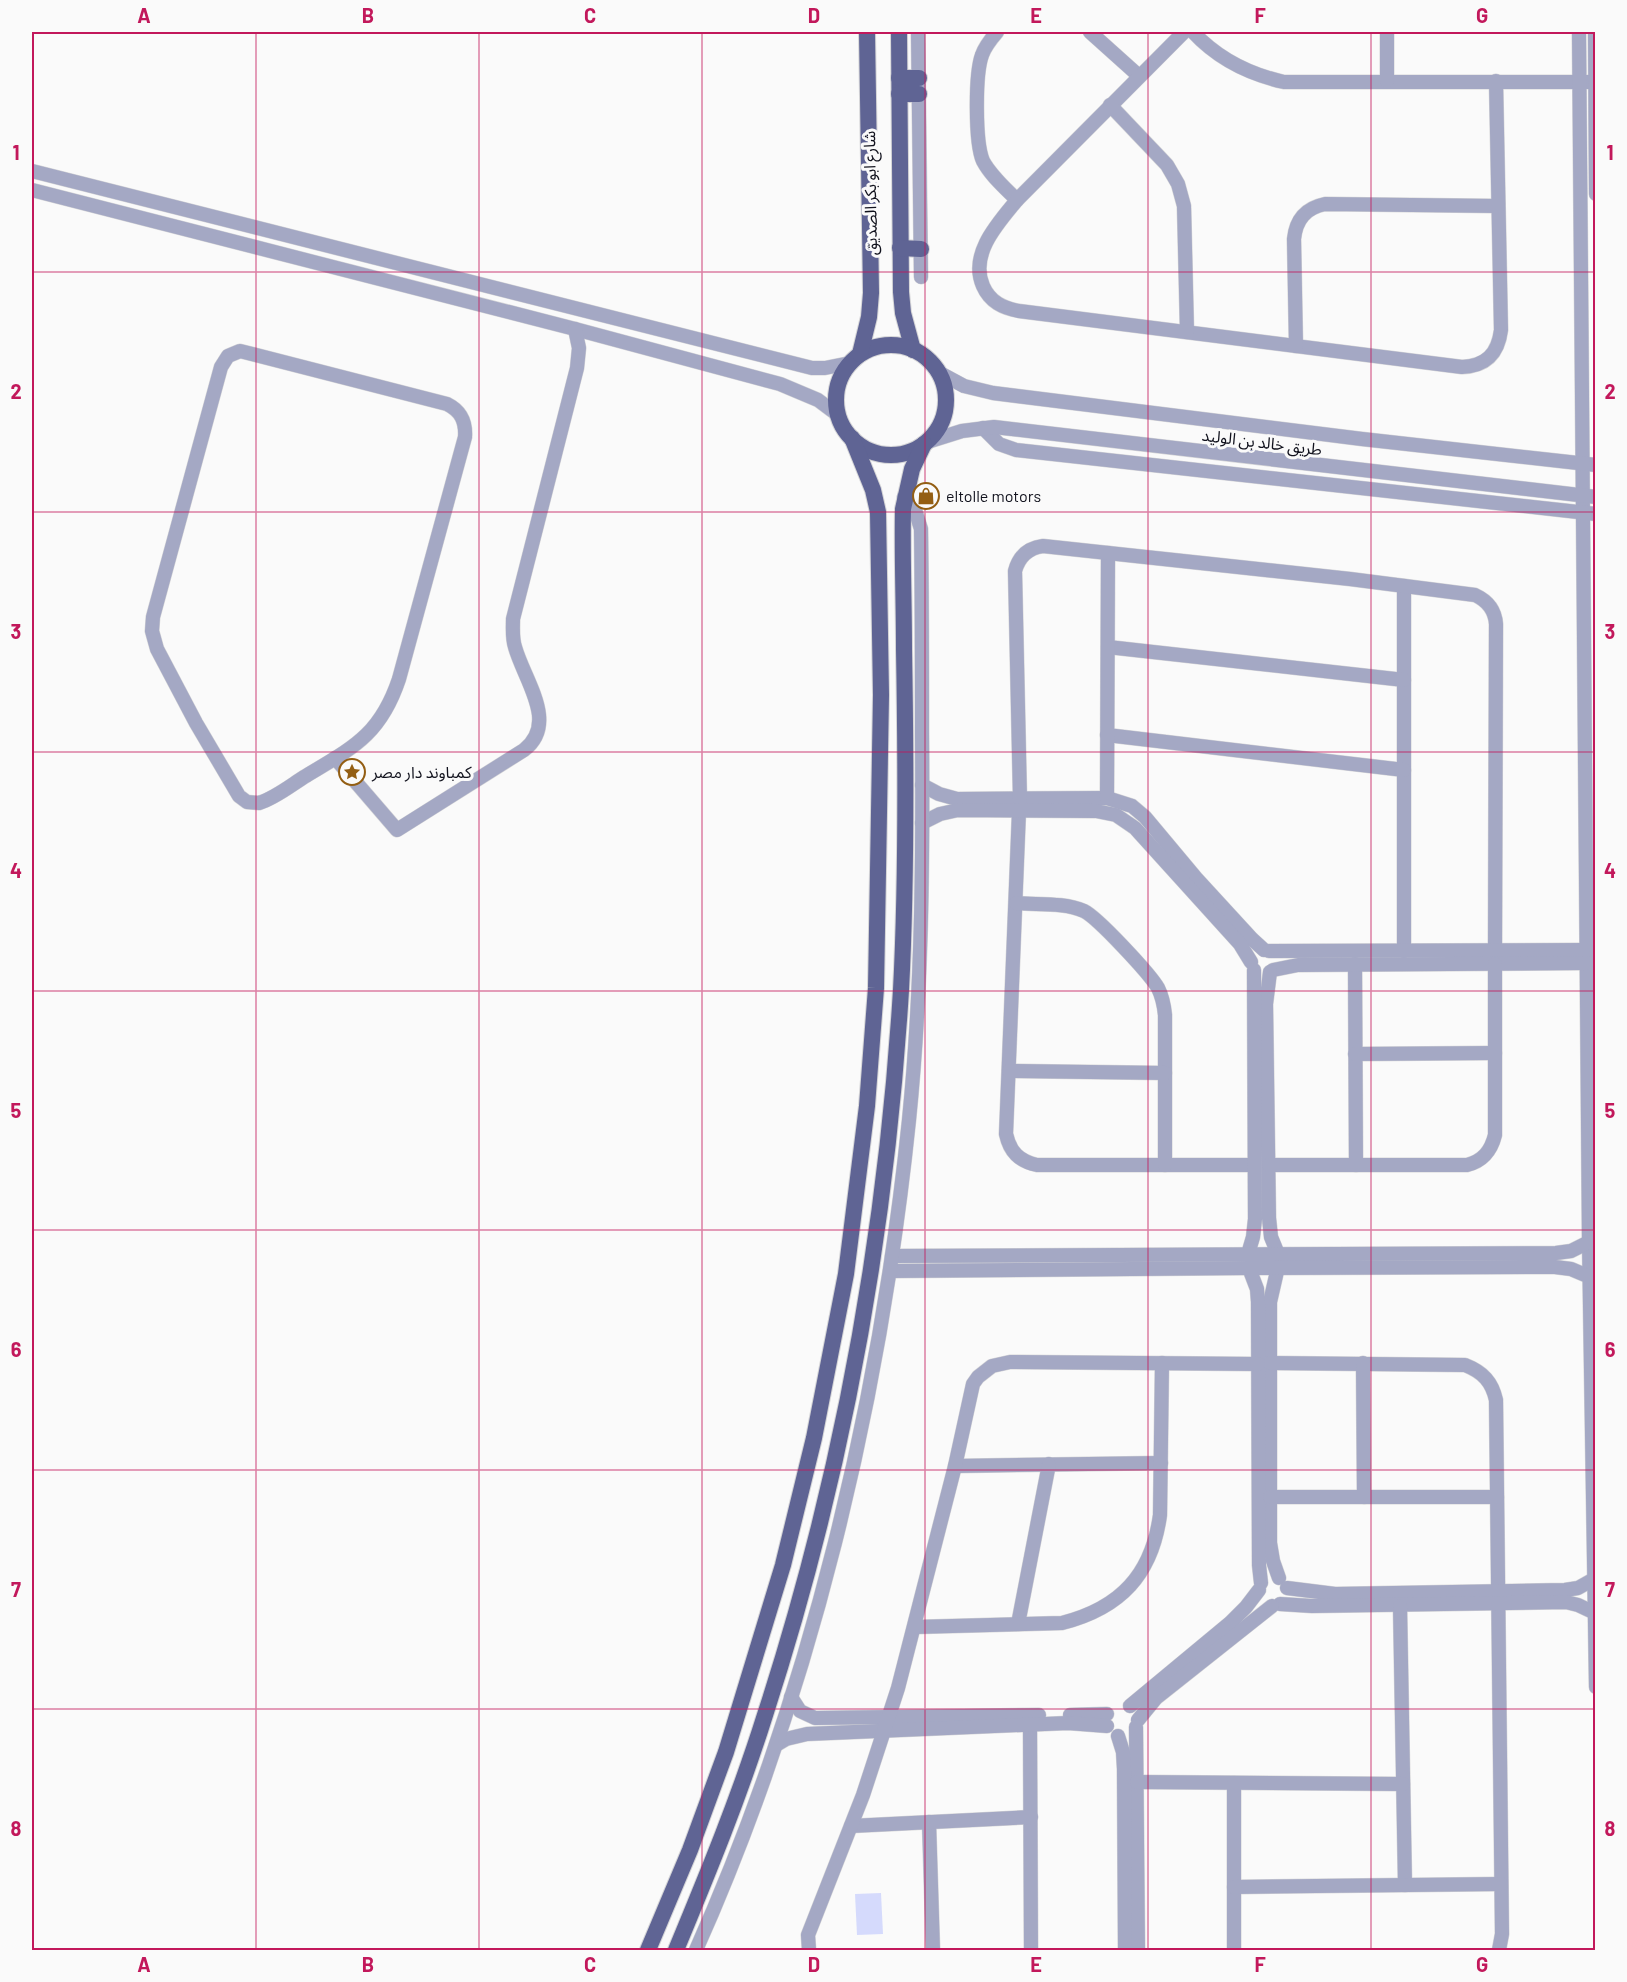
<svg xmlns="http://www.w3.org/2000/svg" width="1627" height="1982" viewBox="0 0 1627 1982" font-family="Barlow,'Noto Sans Arabic',sans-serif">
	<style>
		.green { fill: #d5dafc }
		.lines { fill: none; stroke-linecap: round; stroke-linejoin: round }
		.minor-casing { stroke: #d5d5d7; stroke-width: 15 }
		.major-casing { stroke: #d5d5d7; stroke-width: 18 }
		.minor { stroke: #a4a8c4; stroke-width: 14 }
		.major { stroke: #5f6494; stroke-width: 16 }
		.grid { fill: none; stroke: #c2185b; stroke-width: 1.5; stroke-opacity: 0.55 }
		.labels { text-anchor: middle; stroke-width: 6; stroke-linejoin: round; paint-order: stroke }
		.street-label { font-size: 16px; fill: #11121d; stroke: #fafafa }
		.poi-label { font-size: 16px; fill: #11121d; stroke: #fafafa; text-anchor: start }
		.neatline { fill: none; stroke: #c2185b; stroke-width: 2 }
		.grid-label { font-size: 20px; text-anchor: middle; font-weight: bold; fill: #c2185b }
	</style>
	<rect width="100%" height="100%" fill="#fafafa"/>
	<polygon class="green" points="881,1893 883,1934 857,1935 855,1894"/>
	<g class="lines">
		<defs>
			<g id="minor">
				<polyline points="918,32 921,277"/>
				<path d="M997,32c-6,7 -12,14 -15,23 -7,19 -7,88 1,106 8,15 22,27 34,39"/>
				<polyline points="1090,32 1139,76"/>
				<path d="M1184,32l-167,168c-19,23 -48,54 -34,86 7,16 20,22 36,25l443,56c24,-1 36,-13 39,-37l-5,-249"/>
				<path d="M1193,32c25,27 55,42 91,50h311"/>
				<polyline points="1387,32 1387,81"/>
				<polyline points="1579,32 1589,1242 1596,1687"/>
				<polyline points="1595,32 1596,194"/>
				<polyline points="1110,105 1167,165 1178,184 1184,206 1187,332"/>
				<polyline points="32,171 812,368 825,368 850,363"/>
				<polyline points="32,190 575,329 780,384 818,400 838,415"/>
				<path d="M1296,346l-2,-107c2,-20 12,-31 31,-35l173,2"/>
				<path d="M240,351l207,53c14,7 19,17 18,33l-66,242c-19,57 -47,69 -95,98 -14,9 -29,21 -45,26l-12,-1 -8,-6 -43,-73 -39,-74 -5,-18 1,-14 68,-250 7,-11z"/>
				<polyline points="938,372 964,386 993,393 1362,439 1596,465"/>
				<polyline points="983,428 999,444 1016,450 1596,514"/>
				<polyline points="927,442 962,431 994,427 1596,497"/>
				<polyline points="1404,586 1404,951"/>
				<polyline points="1108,647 1404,680"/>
				<polyline points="1107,735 1404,770"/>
				<path d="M335,758l62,72 127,-80c35,-27 0,-70 -9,-103 -3,-9 -2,-18 -2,-28l64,-251 2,-20 -4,-19"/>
				<polyline points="922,785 939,794 957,799 1107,798 1132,806 1145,817 1196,878 1252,939 1264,950"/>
				<polyline points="1107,798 1108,553"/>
				<path d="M1020,799l-5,-228c4,-15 13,-23 28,-25l307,33 125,16c13,6 20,15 21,29l-1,327"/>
				<path d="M1019,811l-13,323c4,18 13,27 31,31h217"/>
				<polyline points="922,823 940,814 958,810 1096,811 1116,815 1135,828 1240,944 1251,962"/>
				<path d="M1016,903c21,2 48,-1 68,8 14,7 66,63 74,77 4,8 6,17 7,27v150"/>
				<polyline points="1269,951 1587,950"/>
				<polyline points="1355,964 1356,1165"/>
				<polyline points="1273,970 1298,965 1587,963"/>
				<polyline points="1270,972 1266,1004 1269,1218 1271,1237 1278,1254"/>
				<polyline points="1355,1054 1495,1053"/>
				<polyline points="1009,1071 1165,1073"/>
				<path d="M1269,1165h198c16,-4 24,-14 28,-30v-171"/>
				<polyline points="1248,1254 1253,1237 1255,1219 1254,970"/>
				<polyline points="892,1256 1556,1253 1571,1251 1589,1242"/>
				<polyline points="1278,1267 1270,1302 1270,1543 1273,1561 1279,1578"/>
				<polyline points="1249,1268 1257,1289 1258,1302 1259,1565 1261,1583"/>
				<polyline points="890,1271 1249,1268 1555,1267 1571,1269 1590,1277"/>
				<path d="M1270,1363l195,2c18,7 27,17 31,35l6,534 -3,16"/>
				<polyline points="1363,1363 1364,1497"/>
				<polyline points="955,1466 1161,1463"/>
				<polyline points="1270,1497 1497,1497"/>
				<polyline points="1287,1588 1335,1594 1565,1590 1578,1588 1594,1579"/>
				<polyline points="1280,1604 1312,1606 1566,1602 1578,1605 1595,1613"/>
				<polyline points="1400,1606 1405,1885"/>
				<polyline points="1018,1624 1049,1464"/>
				<path d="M915,1627l147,-4c59,-15 90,-49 98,-108l2,-152"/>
				<polyline points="791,1697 800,1711 815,1718 1039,1715"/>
				<polyline points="1130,1706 1230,1623 1246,1607 1259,1590"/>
				<polyline points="1070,1715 1107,1714"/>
				<polyline points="1138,1720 1156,1698 1272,1606"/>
				<polyline points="1030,1725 1031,1950"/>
				<polyline points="1136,1727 1138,1950"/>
				<polyline points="1118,1736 1123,1752 1124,1769 1125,1950"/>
				<polyline points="776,1745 786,1739 807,1734 1068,1723 1107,1726"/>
				<polyline points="1137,1782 1403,1784"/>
				<polyline points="1234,1783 1234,1950"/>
				<polyline points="929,1822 933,1950"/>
				<polyline points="851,1826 1031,1817"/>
				<polyline points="1234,1887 1501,1884"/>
				<path d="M696,1950c115,-258 184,-549 213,-830 13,-129 14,-258 13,-387 0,-68 0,-136 -1,-204l-5,-16 -12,-16"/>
				<polyline points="809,1950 808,1935 863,1795 898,1688 955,1466 973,1384 978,1377 992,1366 1010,1362 1258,1364"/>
			</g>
			<g id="major">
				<polyline points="899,32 901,292 903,313 913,350"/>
				<polyline points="899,78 919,78"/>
				<polyline points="899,94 919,94"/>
				<polyline points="900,248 921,249"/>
				<circle cx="891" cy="400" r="55"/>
				<polyline points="860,354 869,317 871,293 867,32"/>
				<polyline points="648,1950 690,1850 726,1752 783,1565 814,1438 846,1274 867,1106 876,988 881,695 878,512 873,490 852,438"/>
				<path d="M676,1950c32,-77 64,-155 89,-235 76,-234 121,-479 136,-725 6,-113 5,-228 3,-341 0,-47 -2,-94 -1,-140l9,-40 12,-25"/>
			</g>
		</defs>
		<use href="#minor" class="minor-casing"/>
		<use href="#major" class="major-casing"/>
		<use href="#minor" class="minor"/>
		<use href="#major" class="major"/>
	</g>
	<path class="grid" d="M256,32v1918M479,32v1918M702,32v1918M925,32v1918M1148,32v1918M1371,32v1918M32,272h1564M32,512h1564M32,752h1564M32,991h1564M32,1230h1564M32,1470h1564M32,1709h1564"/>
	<defs>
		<symbol id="shop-ring" viewBox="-11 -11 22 22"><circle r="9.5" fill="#fafafa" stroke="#935e13" stroke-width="1.5"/><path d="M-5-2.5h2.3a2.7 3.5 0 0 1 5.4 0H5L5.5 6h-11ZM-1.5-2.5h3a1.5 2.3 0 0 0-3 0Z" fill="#935e13"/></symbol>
		<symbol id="sight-ring" viewBox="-11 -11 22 22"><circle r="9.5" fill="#fafafa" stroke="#935e13" stroke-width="1.5"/><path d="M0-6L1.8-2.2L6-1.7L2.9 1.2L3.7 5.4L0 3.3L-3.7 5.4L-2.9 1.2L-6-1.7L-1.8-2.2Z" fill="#935e13"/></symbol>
	</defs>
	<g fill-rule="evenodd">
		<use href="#shop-ring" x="911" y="481" width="30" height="30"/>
		<use href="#sight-ring" x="337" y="757" width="30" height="30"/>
	</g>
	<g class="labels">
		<g class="street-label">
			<text transform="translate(870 193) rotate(-91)" y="6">شارع ابو بكر الصديق</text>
			<text transform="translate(1262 442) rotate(7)" y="6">طريق خالد بن الوليد</text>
		</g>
		<g class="poi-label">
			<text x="946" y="502">eltolle motors</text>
			<text x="372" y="778">كمباوند دار مصر</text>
		</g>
	</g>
	<rect width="1627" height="1982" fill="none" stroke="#fafafa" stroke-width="66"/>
	<rect x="33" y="33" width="1561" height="1916" class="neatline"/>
	<g class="grid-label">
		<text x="144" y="23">A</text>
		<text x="368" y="23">B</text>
		<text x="590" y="23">C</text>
		<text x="814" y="23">D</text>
		<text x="1036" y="23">E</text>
		<text x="1260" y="23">F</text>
		<text x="1482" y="23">G</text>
		<text x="16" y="160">1</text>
		<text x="1610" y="160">1</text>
		<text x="16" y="399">2</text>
		<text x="1610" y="399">2</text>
		<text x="16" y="639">3</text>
		<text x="1610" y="639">3</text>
		<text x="16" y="878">4</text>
		<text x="1610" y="878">4</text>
		<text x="16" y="1118">5</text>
		<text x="1610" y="1118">5</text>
		<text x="16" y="1357">6</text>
		<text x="1610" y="1357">6</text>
		<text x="16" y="1597">7</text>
		<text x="1610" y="1597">7</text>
		<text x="16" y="1836">8</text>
		<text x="1610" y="1836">8</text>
		<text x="144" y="1972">A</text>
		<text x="368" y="1972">B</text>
		<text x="590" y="1972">C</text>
		<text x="814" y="1972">D</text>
		<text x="1036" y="1972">E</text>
		<text x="1260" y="1972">F</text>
		<text x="1482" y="1972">G</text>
	</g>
</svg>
